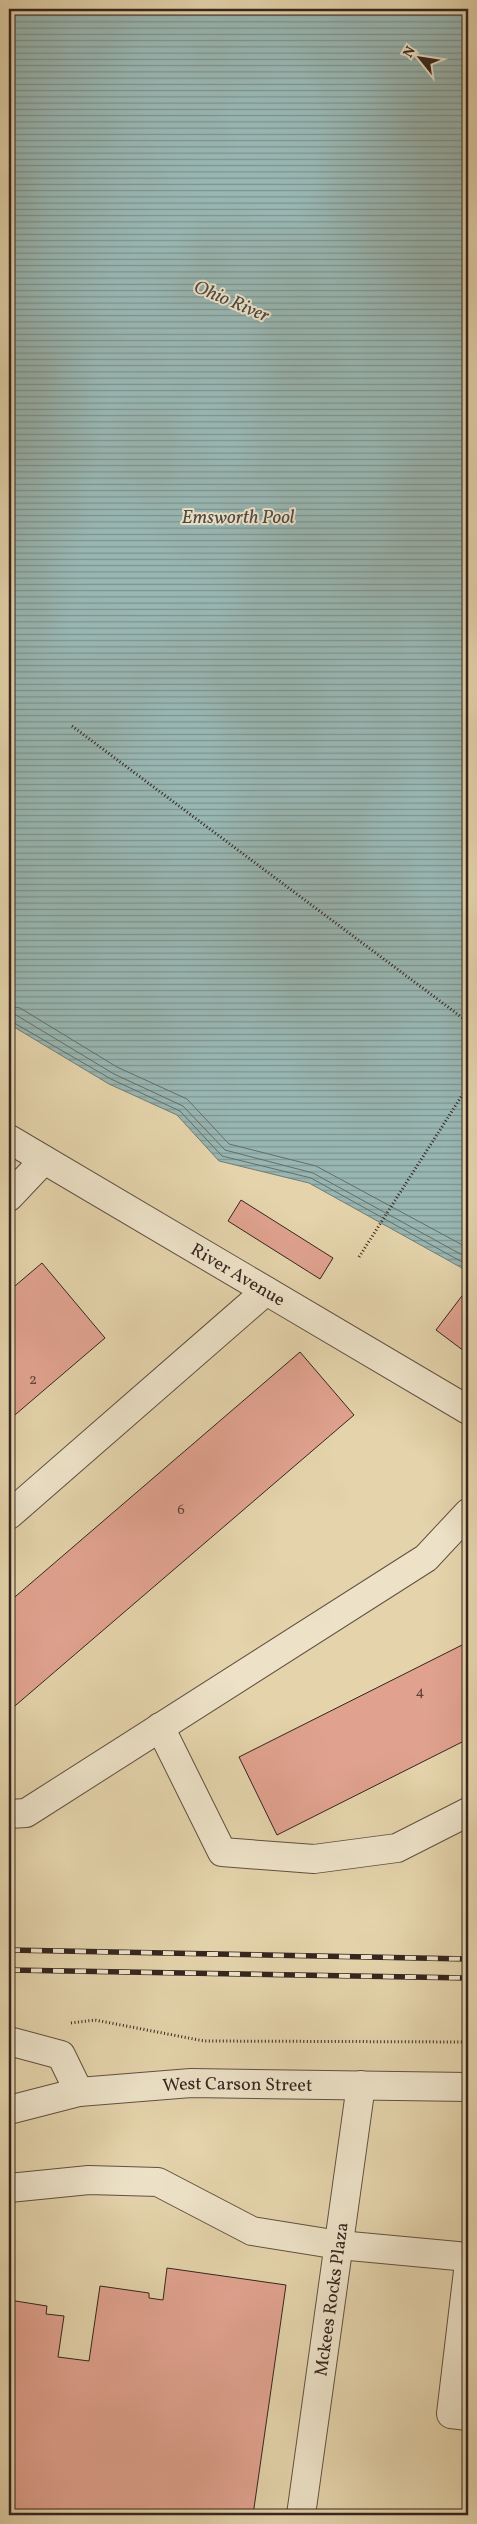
<svg xmlns="http://www.w3.org/2000/svg" width="477" height="2524" viewBox="0 0 477 2524" font-family="Vollkorn,serif">
	<style>
		.water { fill: url(#water-rules); stroke: #707c77 }
		.lines { fill: none; stroke-linecap: round; stroke-linejoin: round }
		.shore { stroke: #666e68; stroke-width: 1 }
		.building { fill: #e0a28f; stroke: #35251f }
		.minor-casing { stroke: #615042; stroke-width: 30 }
		.path { stroke: #35251f; stroke-width: 3; stroke-dasharray: 1 2.5; stroke-linecap: butt }
		.minor { stroke: #ede2c8; stroke-width: 28 }
		.rail-casing { stroke: #35251f; stroke-width: 5.5 }
		.rail { stroke: #ede2c8; stroke-width: 4; stroke-dasharray: 11; stroke-linecap: butt }
		.labels { text-anchor: middle; stroke-width: 4; stroke-linejoin: round; paint-order: stroke }
		.number-label { font-size: 15px; fill: #60443b }
		.street-label { font-size: 18px; fill: #35251f; stroke: #ede2c8 }
		.water-label { font-size: 19px; font-style: italic; fill: #4e4944; stroke: #ede2c8 }
	</style>
	<defs>
		<pattern id="water-rules" width="6" height="5" patternUnits="userSpaceOnUse" patternTransform="scale(1.25)"><rect width="6" height="5" fill="#98b6b2"/><path d="M0 2.5h6" fill="none" stroke="#7d9490"/></pattern>
	</defs>
	<rect width="100%" height="100%" fill="#e4d3ab"/>
	<filter id="stains"><feTurbulence type="fractalNoise" baseFrequency=".004" numOctaves="4"/><feColorMatrix values="0 0 0 0 .2 0 0 0 0 .09 0 0 0 0 .02 0 0 0 .5 -.17"/></filter>
	<radialGradient id="worn" r=".72"><stop offset=".6" stop-color="#630" stop-opacity="0"/><stop offset="1" stop-color="#630" stop-opacity=".3"/></radialGradient>
	<polygon class="water" points="9,9 468,9 468,1267 462,1268 309,1183 219,1161 177,1115 109,1084 9,1024"/>
	<g class="lines">
		<g class="shore">
			<polyline points="9,1006 20,1008 117,1067 187,1099 229,1144 316,1166 468,1248"/>
			<polyline points="9,1013 16,1015 114,1074 183,1106 225,1150 313,1173 464,1256 468,1256"/>
			<polyline points="9,1020 111,1079 180,1111 222,1156 311,1178 462,1262 468,1262"/>
		</g>
	</g>
	<g class="building">
		<polygon points="241,1200 333,1258 320,1279 228,1221"/>
		<polygon points="42,1263 105,1338 9,1420 9,1291"/>
		<polygon points="468,1288 468,1354 436,1330"/>
		<polygon points="300,1352 354,1415 9,1711 9,1602"/>
		<polygon points="468,1642 468,1739 277,1835 239,1757"/>
		<polygon points="167,2268 286,2285 253,2515 9,2515 9,2300 47,2306 46,2314 64,2316 58,2357 89,2361 100,2286 149,2293 149,2298 163,2300"/>
	</g>
	<g class="lines">
		<defs>
			<g id="minor">
				<path id="s1" d="M9,1139l459,271"/>
				<polyline points="9,1197 44,1160"/>
				<polyline points="9,1515 266,1291"/>
				<polyline points="160,1727 222,1852 314,1859 397,1848 468,1812"/>
				<polyline points="9,1814 26,1813 426,1558 468,1513"/>
				<polyline points="9,2041 61,2055 79,2092"/>
				<path id="s2" d="M9,2110l70,-18 112,-9 277,4"/>
				<polyline points="9,2188 89,2180 158,2182 252,2231 339,2245 468,2257"/>
				<polyline points="468,2271 451,2414 468,2416"/>
				<path id="s3" d="M301,2515l60,-430"/>
			</g>
		</defs>
		<use href="#minor" class="minor-casing"/>
		<g class="path">
			<polyline points="72,726 468,1022"/>
			<polyline points="359,1257 468,1086"/>
			<polyline points="71,2023 95,2020 204,2041 468,2042"/>
		</g>
		<use href="#minor" class="minor"/>
		<defs>
			<g id="rail">
				<polyline points="9,1950 468,1959"/>
				<polyline points="9,1970 468,1978"/>
			</g>
		</defs>
		<use href="#rail" class="rail-casing"/>
		<use href="#rail" class="rail"/>
	</g>
	<g class="labels">
		<g class="number-label">
			<text x="33" y="1384">2</text>
			<text x="181" y="1514">6</text>
			<text x="420" y="1696">4</text>
		</g>
		<g class="street-label">
			<text dy="6" stroke="none"><textPath href="#s1" startOffset="266">River Avenue</textPath></text>
			<text dy="6" stroke="none"><textPath href="#s2" startOffset="231">West Carson Street</textPath></text>
			<text dy="6" stroke="none"><textPath href="#s3" startOffset="218">Mckees Rocks Plaza</textPath></text>
		</g>
		<g class="water-label">
			<text transform="translate(232 300) rotate(23)" y="7">Ohio River</text>
			<text x="238" y="523">Emsworth Pool</text>
		</g>
	</g>
	<rect width="477" height="2524" fill="none" stroke="#e4d3ab" stroke-width="30"/>
	<rect x="10" y="10" width="457" height="2504" fill="none" stroke="#35251f" stroke-width="2.5"/>
	<rect x="15" y="15" width="447" height="2494" fill="none" stroke="#35251f"/>
	<g transform="translate(420 58) rotate(300)" stroke="#ede2c8" stroke-width="4" paint-order="stroke">
	<path d="M0-4L9 19L0 12L-9 19Z" fill="#35251f"/>
	<text y="-8" font-size="14" font-weight="bold" text-anchor="middle" fill="#35251f">N</text>
	</g>
	<rect width="100%" height="100%" filter="url(#stains)"/>
	<rect width="100%" height="100%" fill="url(#worn)"/>
</svg>
